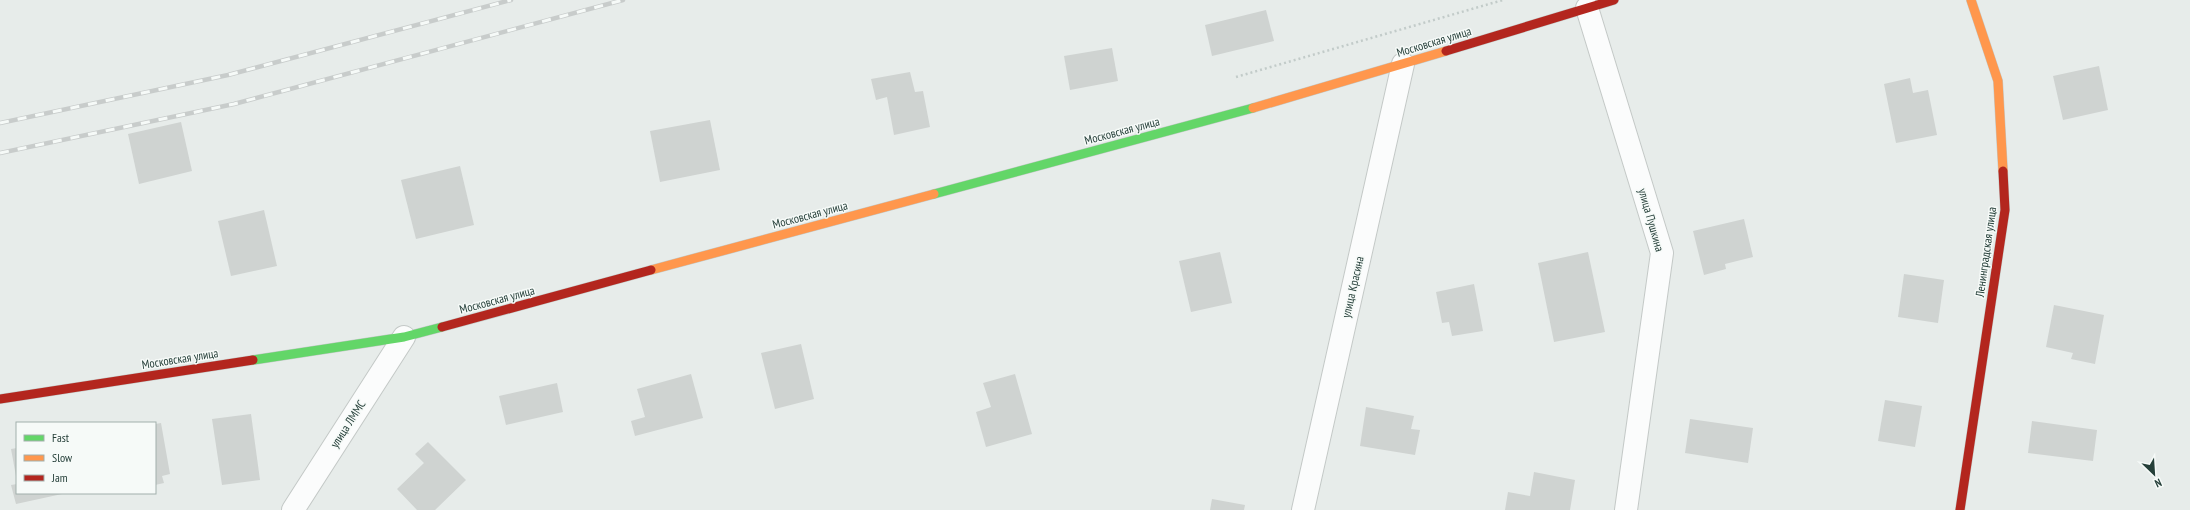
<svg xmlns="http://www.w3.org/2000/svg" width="2190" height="510" viewBox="0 0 2190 510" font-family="'PT Sans Narrow',sans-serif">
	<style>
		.building { fill: #cfd3d1 }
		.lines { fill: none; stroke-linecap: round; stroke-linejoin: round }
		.street-casing { stroke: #c4c9c7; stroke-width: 24 }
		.fast-casing { stroke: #c3c9c7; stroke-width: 10 }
		.slow-casing { stroke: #c3c9c7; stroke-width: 10 }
		.jam-casing { stroke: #c3c9c7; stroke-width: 10 }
		.path { stroke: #c2cbc9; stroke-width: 2.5; stroke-dasharray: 2 3; stroke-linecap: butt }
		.street { stroke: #fbfcfc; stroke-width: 22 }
		.fast { stroke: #63d668; stroke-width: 9 }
		.slow { stroke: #ff974d; stroke-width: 9 }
		.jam { stroke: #b3261e; stroke-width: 9 }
		.rail-casing { stroke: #c8cccb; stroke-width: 4.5 }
		.rail { stroke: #f6faf8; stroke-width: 3; stroke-dasharray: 9; stroke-linecap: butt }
		.labels { text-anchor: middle; stroke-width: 3; stroke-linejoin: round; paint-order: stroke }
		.street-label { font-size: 12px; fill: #253f39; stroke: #f6faf8 }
	</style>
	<rect width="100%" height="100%" fill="#e7ecea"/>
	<g class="building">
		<polygon points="1266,10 1274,41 1212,56 1205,25"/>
		<polygon points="1112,48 1118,81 1070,90 1064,56"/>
		<polygon points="2099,66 2108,110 2063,120 2053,76"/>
		<polygon points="910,72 915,92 923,91 930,127 894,135 887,97 876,100 871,79"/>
		<polygon points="1910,78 1913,93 1928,90 1937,135 1896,143 1884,84"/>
		<polygon points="710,120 720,170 660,182 650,131"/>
		<polygon points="181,122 192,171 139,184 128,134"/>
		<polygon points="460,166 474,225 416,239 401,180"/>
		<polygon points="264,210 277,266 231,276 218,221"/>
		<polygon points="1744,219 1753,257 1725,264 1726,269 1704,275 1693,231"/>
		<polygon points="1220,252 1232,303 1191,312 1179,261"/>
		<polygon points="1588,252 1605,332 1554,342 1538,263"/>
		<polygon points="1904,274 1944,280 1938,323 1898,317"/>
		<polygon points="1474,284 1483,331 1452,336 1449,322 1442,323 1436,292"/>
		<polygon points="2054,305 2104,315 2095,364 2071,359 2073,353 2046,347"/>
		<polygon points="801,344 814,399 775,409 761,353"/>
		<polygon points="691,374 703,418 635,436 631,421 645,417 637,389"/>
		<polygon points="1015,374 1032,434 986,447 976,412 991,407 983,383"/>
		<polygon points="557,383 563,412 506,425 499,396"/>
		<polygon points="1885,400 1922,406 1915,447 1878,441"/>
		<polygon points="1366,407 1414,416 1411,429 1420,430 1415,455 1360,446"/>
		<polygon points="251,414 260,480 222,485 212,419"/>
		<polygon points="1690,419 1753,428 1748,463 1685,453"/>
		<polygon points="2032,421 2097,430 2093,461 2028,453"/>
		<polygon points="161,423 170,474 162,476 164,483 155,485 155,424"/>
		<polygon points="428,442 466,480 435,510 417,510 397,489 424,463 415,454"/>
		<polygon points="17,448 17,476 16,476 11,449"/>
		<polygon points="1534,472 1575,480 1570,510 1505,510 1508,492 1530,496"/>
		<polygon points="17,484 17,493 62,494 16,504 11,485"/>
		<polygon points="1212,499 1245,505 1244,510 1210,510"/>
	</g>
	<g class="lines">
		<defs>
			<g id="street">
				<polyline points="1587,8 1662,253 1626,510"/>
				<polyline points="293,510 404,337"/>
				<polyline points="1303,510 1403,64"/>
			</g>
			<g id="fast">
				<polyline points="934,194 1253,108"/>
				<polyline points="253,360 404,337 442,327"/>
			</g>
			<g id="slow">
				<polyline points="1971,0 1998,81 2003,171"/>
				<polyline points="1253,108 1446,51"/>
				<polyline points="651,270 934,194"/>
			</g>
			<g id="jam">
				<polyline points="1446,51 1614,0"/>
				<polyline points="442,327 651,270"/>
				<polyline points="0,399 253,360"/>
				<polyline points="1960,510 2005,210 2003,171"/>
			</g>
		</defs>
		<use href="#street" class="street-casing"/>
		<use href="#fast" class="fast-casing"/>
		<use href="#slow" class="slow-casing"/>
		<use href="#jam" class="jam-casing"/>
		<polyline class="path" points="1236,77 1503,0"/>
		<use href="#street" class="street"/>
		<use href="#fast" class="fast"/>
		<use href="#slow" class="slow"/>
		<use href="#jam" class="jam"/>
		<defs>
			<g id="rail">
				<polyline points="0,123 228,75 511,0"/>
				<polyline points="0,153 234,104 623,0"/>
			</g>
		</defs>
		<use href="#rail" class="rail-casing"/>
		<use href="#rail" class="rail"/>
	</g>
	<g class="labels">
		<g class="street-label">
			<text transform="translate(1434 42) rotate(-17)" y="4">Московская улица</text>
			<text transform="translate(1122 131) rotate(-15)" y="4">Московская улица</text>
			<text transform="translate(810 215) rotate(-15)" y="4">Московская улица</text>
			<text transform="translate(1651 220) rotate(74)" y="4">улица Пушкина</text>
			<text transform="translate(1986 252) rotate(-82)" y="4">Ленинградская улица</text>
			<text transform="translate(1353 287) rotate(-77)" y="4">улица Красина</text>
			<text transform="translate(497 300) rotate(-15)" y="4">Московская улица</text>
			<text transform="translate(180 359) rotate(-9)" y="4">Московская улица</text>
			<text transform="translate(348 424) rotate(-57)" y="4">улица ЛММС</text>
		</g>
	</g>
	<rect x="16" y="422" width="140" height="72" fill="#f6faf8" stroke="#a2afac"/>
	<rect x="24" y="435" width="20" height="6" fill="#63d668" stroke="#a2afac"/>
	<text x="52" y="442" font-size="12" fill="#253f39">Fast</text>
	<rect x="24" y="455" width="20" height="6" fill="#ff974d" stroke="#a2afac"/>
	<text x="52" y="462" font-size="12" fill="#253f39">Slow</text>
	<rect x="24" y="475" width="20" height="6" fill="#b3261e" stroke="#a2afac"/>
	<text x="52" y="482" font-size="12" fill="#253f39">Jam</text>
	<g transform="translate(2154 474) rotate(155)" stroke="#f6faf8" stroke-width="3" paint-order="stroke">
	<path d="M0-3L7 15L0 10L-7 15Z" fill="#253f39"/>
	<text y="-6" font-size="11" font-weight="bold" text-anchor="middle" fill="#253f39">N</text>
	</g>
</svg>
